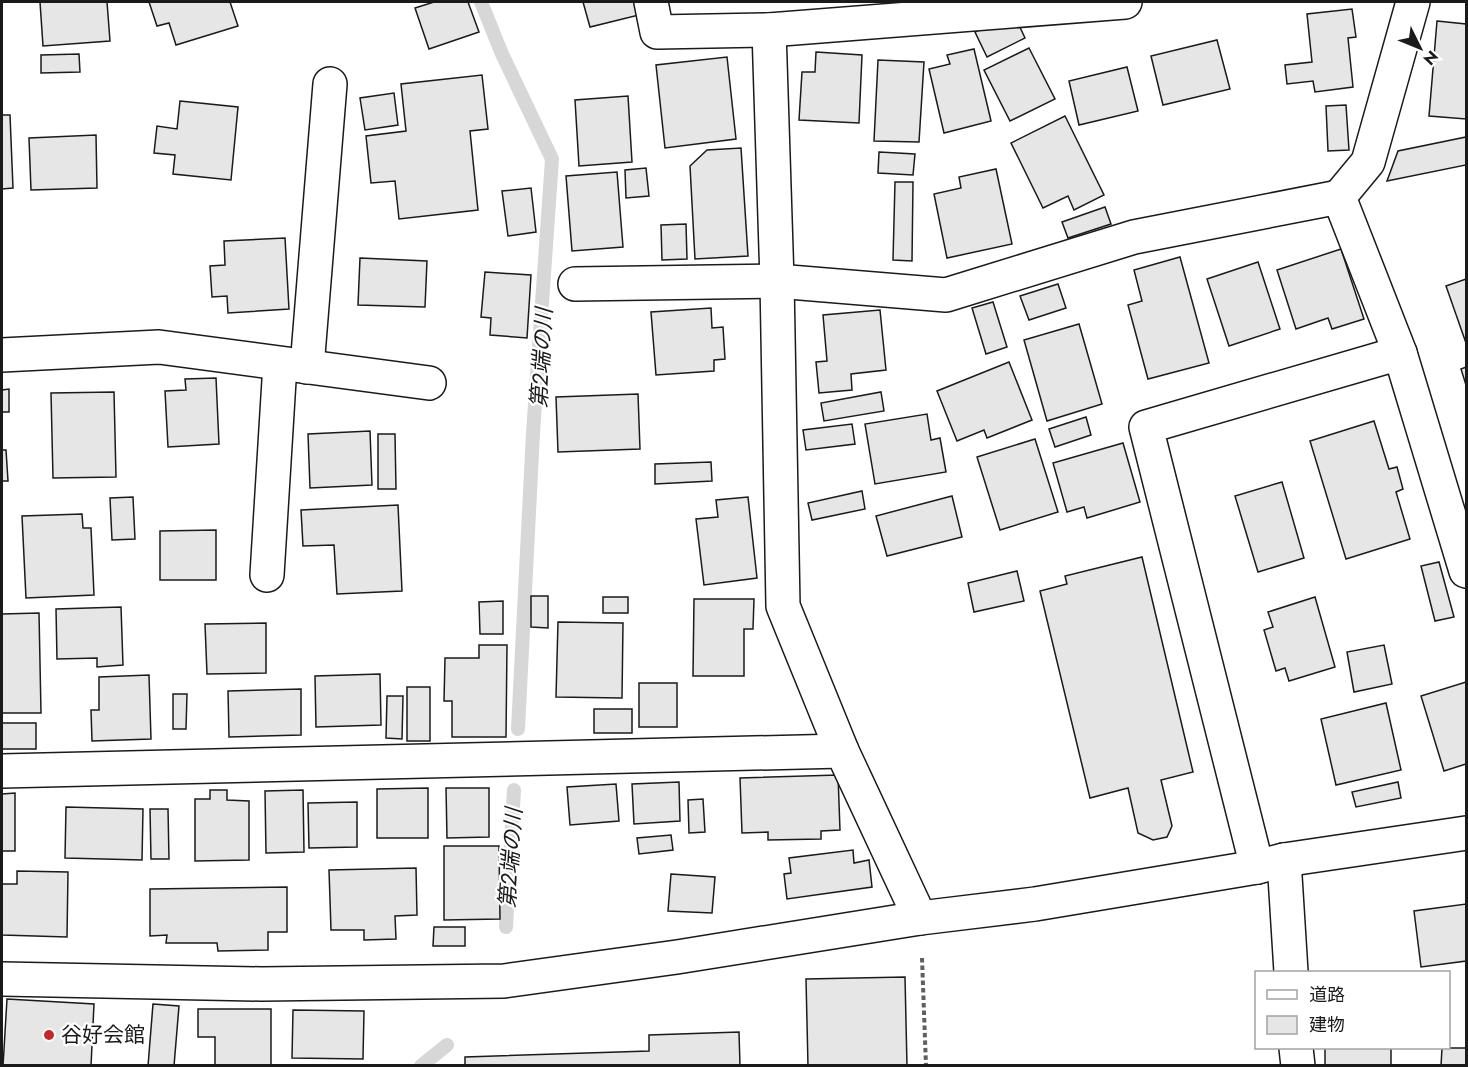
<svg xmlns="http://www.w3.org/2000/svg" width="1468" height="1067" viewBox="0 0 1468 1067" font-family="Jost,'Noto Sans JP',sans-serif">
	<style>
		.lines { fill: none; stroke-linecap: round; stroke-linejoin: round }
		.stream { stroke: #d7d7d7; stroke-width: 14 }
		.building { fill: #e6e6e6; stroke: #1a1a1a; stroke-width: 1.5 }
		.minor-casing { stroke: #1a1a1a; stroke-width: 36 }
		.path { stroke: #5f5f5f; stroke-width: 4; stroke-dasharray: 4.5 3; stroke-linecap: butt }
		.minor { stroke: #fff; stroke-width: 33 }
		.poi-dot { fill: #c62828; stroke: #fff; stroke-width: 2 }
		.labels { text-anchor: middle; stroke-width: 4.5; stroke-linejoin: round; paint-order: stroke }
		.poi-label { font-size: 21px; fill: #1a1a1a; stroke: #fff; text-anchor: start }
		.water-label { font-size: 22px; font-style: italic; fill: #1a1a1a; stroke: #fff }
	</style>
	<rect width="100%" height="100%" fill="#fff"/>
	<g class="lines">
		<g class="stream">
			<polyline points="481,2 502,54 552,159 533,433 518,729"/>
			<polyline points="506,927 514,790"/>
			<polyline points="421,1066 447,1045"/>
		</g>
	</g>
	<g class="building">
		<polygon points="40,2 107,2 110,41 43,46"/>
		<polygon points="149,2 230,2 238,26 176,45 169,23 157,26"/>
		<polygon points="434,2 468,2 479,32 429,49 415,8"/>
		<polygon points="583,2 640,2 643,14 590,27"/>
		<polygon points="1352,9 1356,37 1348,38 1353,87 1315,92 1313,81 1287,84 1285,65 1312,62 1307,14"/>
		<polygon points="1017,21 1025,38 987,57 975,32 992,24"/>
		<polygon points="1437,21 1466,24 1466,119 1429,116"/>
		<polygon points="1217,40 1230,89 1163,105 1151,56"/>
		<polygon points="1029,48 1055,99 1010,121 984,70"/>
		<polygon points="974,49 991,121 944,133 929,69 950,64 947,55"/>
		<polygon points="816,52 862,55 859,123 799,120 802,72 815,72"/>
		<polygon points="79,54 80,72 41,73 41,55"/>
		<polygon points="727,57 736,139 665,148 656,65"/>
		<polygon points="878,60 924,62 919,142 874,141"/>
		<polygon points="1127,67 1138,111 1079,125 1069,81"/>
		<polygon points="482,75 488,129 470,131 478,210 399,219 395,181 371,183 366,136 406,131 401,84"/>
		<polygon points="394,93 398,125 365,130 360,98"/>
		<polygon points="628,96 632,162 579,166 575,100"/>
		<polygon points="180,101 238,107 231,180 173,174 175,155 154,153 157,126 177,129"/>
		<polygon points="1346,105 1349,150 1328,151 1326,106"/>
		<polygon points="2,115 10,115 13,188 2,189"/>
		<polygon points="1065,116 1104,195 1074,210 1068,196 1043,208 1011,143"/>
		<polygon points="96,135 97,188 31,190 29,138"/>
		<polygon points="1466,137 1466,165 1387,181 1398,151"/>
		<polygon points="741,148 748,256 695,259 690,166 707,150"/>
		<polygon points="879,152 915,154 913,175 878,173"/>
		<polygon points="646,168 649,196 626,198 625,170"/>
		<polygon points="996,169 1012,244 947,258 934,194 961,188 959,177"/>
		<polygon points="617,172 623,247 572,251 566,176"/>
		<polygon points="895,182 913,182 912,261 893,260"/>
		<polygon points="531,188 536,232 508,236 502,191"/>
		<polygon points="1105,207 1111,224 1068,238 1062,222"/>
		<polygon points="686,224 687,259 662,260 661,225"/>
		<polygon points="285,238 289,309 228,313 227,296 212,297 210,266 225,265 224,241"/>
		<polygon points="1341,249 1364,319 1332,329 1328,318 1296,329 1277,270"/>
		<polygon points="1180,257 1209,363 1148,379 1128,305 1142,301 1134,270"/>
		<polygon points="360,258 427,261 425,307 358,305"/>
		<polygon points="1258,262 1280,329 1229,346 1207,279"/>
		<polygon points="485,272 531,275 527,338 490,335 491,318 481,317"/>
		<polygon points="1466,279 1466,343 1446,286"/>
		<polygon points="1058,284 1066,308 1029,320 1020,296"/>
		<polygon points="993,302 1007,347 986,354 972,308"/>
		<polygon points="711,308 712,328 723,327 725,359 714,360 714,371 656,375 651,312"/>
		<polygon points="880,310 886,370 851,374 852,390 819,393 816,362 827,361 823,315"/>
		<polygon points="1079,324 1102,404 1047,421 1024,340"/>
		<polygon points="1009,362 1032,420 987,438 984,430 957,441 937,391"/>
		<polygon points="1466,367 1466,385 1461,369"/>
		<polygon points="216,378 219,444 168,447 165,391 186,390 185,379"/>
		<polygon points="9,389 9,412 2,412 2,390"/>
		<polygon points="114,392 116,477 53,478 51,393"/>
		<polygon points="881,392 884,411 824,421 821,403"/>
		<polygon points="638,394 640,449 558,452 556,397"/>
		<polygon points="927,414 931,440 940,438 946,472 875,484 865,424"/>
		<polygon points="1086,417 1091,435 1055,447 1049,429"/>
		<polygon points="1374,421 1389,469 1397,467 1403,489 1396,492 1410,539 1346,559 1310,441"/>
		<polygon points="852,424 855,444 806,450 803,430"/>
		<polygon points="370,431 372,485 310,488 308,434"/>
		<polygon points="378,434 395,434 396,489 378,489"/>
		<polygon points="1035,439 1058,512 1000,530 977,457"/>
		<polygon points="1123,443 1140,502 1087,518 1084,507 1067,512 1053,463"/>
		<polygon points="2,450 6,450 8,481 2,481"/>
		<polygon points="711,462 712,481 655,484 655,464"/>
		<polygon points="1282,482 1304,558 1258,572 1235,496"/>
		<polygon points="862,491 865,509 812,520 808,503"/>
		<polygon points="952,496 962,537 887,556 876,516"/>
		<polygon points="133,497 135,539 112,540 110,498"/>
		<polygon points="748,497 757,578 704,585 696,519 718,517 716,500"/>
		<polygon points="398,505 402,591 337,594 334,545 303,546 301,510"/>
		<polygon points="82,514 83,528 91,528 94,595 26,598 22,516"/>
		<polygon points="216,530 216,580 160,580 160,531"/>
		<polygon points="1142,557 1193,772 1161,780 1172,826 1167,837 1153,840 1138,833 1128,788 1090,798 1040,591 1067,584 1065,576"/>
		<polygon points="1439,562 1454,617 1435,621 1421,566"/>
		<polygon points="1017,571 1024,601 974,612 968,583"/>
		<polygon points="531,596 548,596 548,628 531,627"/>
		<rect x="603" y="597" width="25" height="16"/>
		<polygon points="1315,597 1335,667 1289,681 1285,668 1276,671 1264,630 1273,627 1268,612"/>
		<polygon points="694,599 754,599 753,629 744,629 744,676 693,676"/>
		<polygon points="503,601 503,634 480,634 479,602"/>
		<polygon points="121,607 123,665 97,667 97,658 57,659 56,609"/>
		<polygon points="39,613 41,713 2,713 2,614"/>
		<polygon points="558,622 623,623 622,698 556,697"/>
		<polygon points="266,623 266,673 207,674 205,624"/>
		<polygon points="479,645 507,645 506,737 452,737 452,701 444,701 445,658 479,658"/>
		<polygon points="1384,645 1392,684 1354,692 1347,652"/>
		<polygon points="380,674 381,725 316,727 315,676"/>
		<polygon points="149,675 151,739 92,741 91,710 99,710 99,677"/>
		<polygon points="1466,682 1466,764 1444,771 1421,696"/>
		<rect x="639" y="683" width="38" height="44"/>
		<rect x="407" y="687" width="23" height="54"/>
		<polygon points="301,689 301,735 229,737 228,691"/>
		<polygon points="173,694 187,694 186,729 173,729"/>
		<polygon points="387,696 403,696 402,739 386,738"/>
		<polygon points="1386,703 1401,770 1336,785 1321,719"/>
		<rect x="594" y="709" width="38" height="24"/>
		<rect x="2" y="723" width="34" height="26"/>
		<polygon points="838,775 840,830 821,831 821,839 768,840 768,832 742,833 740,778"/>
		<polygon points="679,782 680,821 634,824 632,784"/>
		<polygon points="1398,782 1401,798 1356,807 1352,792"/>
		<polygon points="616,784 619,821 570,825 567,787"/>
		<polygon points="428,788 428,838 377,838 377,789"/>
		<polygon points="446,788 489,788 489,837 447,838"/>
		<polygon points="210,790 227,790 227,800 249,801 249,860 195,861 195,799 210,799"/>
		<polygon points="303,790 304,852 266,853 265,791"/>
		<polygon points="15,793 15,851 2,851 2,794"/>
		<polygon points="703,799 705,832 689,833 688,800"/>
		<polygon points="357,802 357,847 309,848 308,803"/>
		<polygon points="66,807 143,809 142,860 65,858"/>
		<polygon points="150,809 168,809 169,859 151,859"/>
		<polygon points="671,835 673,850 639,854 637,838"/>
		<polygon points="444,846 499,846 500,919 444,920"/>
		<polygon points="853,850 854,863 869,860 872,887 787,899 784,874 791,873 789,858"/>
		<polygon points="416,868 417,915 395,916 396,939 364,940 364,930 331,930 329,870"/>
		<polygon points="17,871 68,872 67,937 2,935 2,884 17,884"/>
		<polygon points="671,874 715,877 712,913 668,911"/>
		<polygon points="287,887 287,932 268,932 268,950 218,951 217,943 166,943 167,935 150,936 150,889"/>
		<polygon points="1466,904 1466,961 1421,967 1414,911"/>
		<polygon points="434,927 465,927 465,946 433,946"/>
		<polygon points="905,977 907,1066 808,1066 806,979"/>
		<polygon points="7,999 94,1004 91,1066 3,1066"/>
		<polygon points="153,1004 179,1006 174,1066 148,1066"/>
		<polygon points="198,1009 271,1009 271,1066 215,1066 215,1037 198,1037"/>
		<polygon points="293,1010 364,1011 363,1059 292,1058"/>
		<polygon points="739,1032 740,1066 465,1066 465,1057 649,1051 649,1035"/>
		<rect x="1325" y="1048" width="66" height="18"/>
		<polygon points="1442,1048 1466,1048 1466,1066 1441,1066"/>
	</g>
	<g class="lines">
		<defs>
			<g id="minor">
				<polyline points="651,2 657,32 769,30 777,281 783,606 842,751 920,918"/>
				<polyline points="769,30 1125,2"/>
				<polyline points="1339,197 1368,162 1413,2"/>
				<polyline points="575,284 777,281 946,295 1134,237 1339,197 1400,353 1466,571"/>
				<polyline points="2,355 159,347 429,383"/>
				<polyline points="307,367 330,84"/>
				<polyline points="267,575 280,364"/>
				<polyline points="2,771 842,751"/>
				<polyline points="1284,860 1291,972"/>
				<polyline points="1257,867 1146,427 1400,353"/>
				<polyline points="2,979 261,984 504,981 677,957 920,918 1035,904 1257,867 1284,860 1466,833"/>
				<polyline points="1296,1048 1298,1066"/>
			</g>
		</defs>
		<use href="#minor" class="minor-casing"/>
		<polyline class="path" points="922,958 926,1066"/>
		<use href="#minor" class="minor"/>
	</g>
	<circle class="poi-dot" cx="49" cy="1035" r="6"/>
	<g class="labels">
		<g class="poi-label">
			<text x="61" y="1042">谷好会館</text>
		</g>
		<g class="water-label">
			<text transform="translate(541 358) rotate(-87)" y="8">第２端の川</text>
			<text transform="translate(510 858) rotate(-86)" y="8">第２端の川</text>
		</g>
	</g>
	<rect width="1468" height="1067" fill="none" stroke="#1a1a1a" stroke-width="6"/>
	<rect x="1255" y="971" width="195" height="78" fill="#ffffff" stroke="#a3a3a3" stroke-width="1.5"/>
	<rect x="1267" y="990" width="30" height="9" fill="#ffffff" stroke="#a3a3a3" stroke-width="1.5"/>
	<text x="1309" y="1001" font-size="18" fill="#1a1a1a">道路</text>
	<rect x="1267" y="1016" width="30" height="18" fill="#e6e6e6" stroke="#a3a3a3" stroke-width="1.5"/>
	<text x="1309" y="1031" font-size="18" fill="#1a1a1a">建物</text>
	<g transform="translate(1420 48) rotate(133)" stroke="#ffffff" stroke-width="4.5" paint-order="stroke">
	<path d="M0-4.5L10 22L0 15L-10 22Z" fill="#1a1a1a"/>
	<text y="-9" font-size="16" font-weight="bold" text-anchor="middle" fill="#1a1a1a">N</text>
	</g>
</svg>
